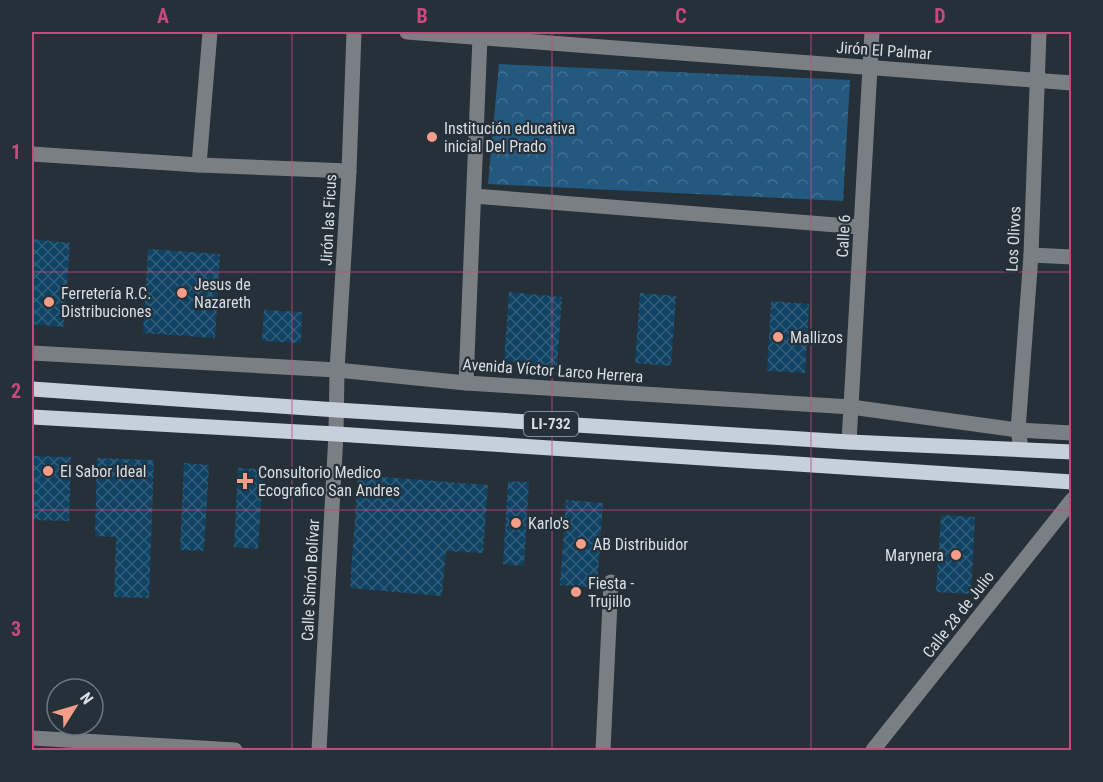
<svg xmlns="http://www.w3.org/2000/svg" width="1103" height="782" viewBox="0 0 1103 782" font-family="'Roboto Condensed',sans-serif">
	<style>
		.park { fill: url(#park-crowns) }
		.building { fill: url(#building-cross-hatch) }
		.lines { fill: none; stroke-linecap: round; stroke-linejoin: round }
		.minor { stroke: #7a7f84; stroke-width: 15 }
		.major { stroke: #c5d0da; stroke-width: 15 }
		.grid { fill: none; stroke: #c84a7d; stroke-width: 1.5; stroke-opacity: 0.55 }
		.poi-dot { fill: #f49e8a; stroke: #253038; stroke-width: 2 }
		.labels { text-anchor: middle; stroke-width: 4.5; stroke-linejoin: round; paint-order: stroke }
		.shield { fill: #253038; stroke: #a2aab0; stroke-width: 1.5 }
		.shield-label { font-size: 15px; font-weight: bold; fill: #d8dfe4 }
		.street-label { font-size: 16px; fill: #d8dfe4; stroke: #253038 }
		.poi-label { font-size: 16px; fill: #d8dfe4; stroke: #253038; text-anchor: start }
		.neatline { fill: none; stroke: #c84a7d; stroke-width: 2 }
		.grid-label { font-size: 20px; text-anchor: middle; font-weight: bold; fill: #c84a7d }
	</style>
	<defs>
		<pattern id="park-crowns" width="20" height="18" patternUnits="userSpaceOnUse" patternTransform="scale(1.5)"><rect width="20" height="18" fill="#24597f"/><path d="M2 6a3 3 0 1 1 6 0M12 15a3 3 0 1 1 6 0" fill="none" stroke="#437091"/></pattern>
		<pattern id="building-cross-hatch" width="8" height="8" patternUnits="userSpaceOnUse" patternTransform="scale(1.5)"><rect width="8" height="8" fill="#104263"/><path d="M0 0l8 8M0 8l8-8" fill="none" stroke="#325d79"/></pattern>
	</defs>
	<rect width="100%" height="100%" fill="#253038"/>
	<polygon class="park" points="499,64 850,80 843,201 488,184"/>
	<g class="building">
		<polygon points="32,239 70,243 64,327 32,324"/>
		<polygon points="148,249 220,254 215,338 143,333"/>
		<polygon points="509,292 562,297 557,366 504,361"/>
		<polygon points="640,293 676,296 671,366 635,363"/>
		<polygon points="771,301 809,304 805,373 767,371"/>
		<polygon points="264,310 302,312 301,343 262,341"/>
		<polygon points="34,456 71,457 69,521 32,520"/>
		<polygon points="97,458 154,460 149,598 114,597 116,537 95,536"/>
		<polygon points="184,463 209,465 204,551 180,550"/>
		<polygon points="238,468 263,469 258,549 234,547"/>
		<polygon points="358,475 488,485 483,553 446,551 442,596 350,588"/>
		<polygon points="508,481 529,482 524,566 503,564"/>
		<polygon points="566,500 603,503 597,588 560,585"/>
		<polygon points="941,515 975,517 971,594 936,592"/>
	</g>
	<g class="lines">
		<g class="minor">
			<polyline points="407,32 1072,83"/>
			<polyline points="32,154 199,165 349,171"/>
			<polyline points="199,165 210,32"/>
			<polyline points="474,196 861,227"/>
			<polyline points="1031,255 1072,257"/>
			<polyline points="32,353 337,370 466,383 851,407 1018,430 1072,433"/>
			<polyline points="466,383 480,37"/>
			<polyline points="849,442 872,32"/>
			<polyline points="1021,449 1018,430 1031,255 1039,32"/>
			<polyline points="32,738 235,750"/>
			<polyline points="319,750 336,434 337,370 349,171 354,32"/>
			<polyline points="603,750 611,582"/>
			<polyline points="873,750 1072,500"/>
		</g>
		<g class="major">
			<polyline points="32,389 337,410 849,442 1072,452"/>
			<polyline points="32,417 336,434 1072,482"/>
		</g>
	</g>
	<path class="grid" d="M292,32v718M552,32v718M811,32v718M32,272h1040M32,510h1040"/>
	<g class="poi-dot">
		<circle cx="432" cy="137" r="6"/>
		<circle cx="182" cy="293" r="6"/>
		<circle cx="49" cy="302" r="6"/>
		<circle cx="778" cy="337" r="6"/>
		<circle cx="48" cy="471" r="6"/>
		<path d="M242 472h6v6h6v6h-6v6h-6v-6h-6v-6h6z"/>
		<circle cx="516" cy="523" r="6"/>
		<circle cx="581" cy="544" r="6"/>
		<circle cx="956" cy="555" r="6"/>
		<circle cx="576" cy="592" r="6"/>
	</g>
	<g class="labels">
		<rect class="shield" x="524" y="412" width="54" height="24" rx="4.5"/>
		<g class="shield-label">
			<text x="551" y="429">LI-732</text>
		</g>
		<g class="street-label">
			<text transform="translate(884 50) rotate(4)" y="6">Jirón El Palmar</text>
			<text transform="translate(328 220) rotate(-87)" y="6">Jirón las Ficus</text>
			<text transform="translate(843 236) rotate(-87)" y="6">Calle 6</text>
			<text transform="translate(1013 239) rotate(-87)" y="6">Los Olivos</text>
			<text transform="translate(553 370) rotate(4)" y="6">Avenida Víctor Larco Herrera</text>
			<text transform="translate(310 580) rotate(-87)" y="6">Calle Simón Bolívar</text>
			<text transform="translate(958 614) rotate(-52)" y="6">Calle 28 de Julio</text>
		</g>
		<g class="poi-label">
			<text x="444" y="134">Institución educativa<tspan x="444" dy="18">inicial Del Prado</tspan></text>
			<text x="194" y="290">Jesus de<tspan x="194" dy="18">Nazareth</tspan></text>
			<text x="61" y="299">Ferretería R.C.<tspan x="61" dy="18">Distribuciones</tspan></text>
			<text x="790" y="343">Mallizos</text>
			<text x="60" y="477">El Sabor Ideal</text>
			<text x="258" y="478">Consultorio Medico<tspan x="258" dy="18">Ecografico San Andres</tspan></text>
			<text x="528" y="529">Karlo's</text>
			<text x="593" y="550">AB Distribuidor</text>
			<text x="944" y="561" text-anchor="end">Marynera</text>
			<text x="588" y="589">Fiesta -<tspan x="588" dy="18">Trujillo</tspan></text>
		</g>
	</g>
	<rect width="1103" height="782" fill="none" stroke="#253038" stroke-width="66"/>
	<g transform="translate(75 707) rotate(53)"><circle r="28" fill="#253038" stroke="#6d767d" stroke-width="1.5"/>
	<path d="M0-4.5L10 22L0 15L-10 22Z" fill="#f49e8a"/>
	<text y="-9" font-size="16" font-weight="bold" text-anchor="middle" fill="#d8dfe4">N</text>
	</g>
	<rect x="33" y="33" width="1037" height="716" class="neatline"/>
	<g class="grid-label">
		<text x="163" y="23">A</text>
		<text x="422" y="23">B</text>
		<text x="681" y="23">C</text>
		<text x="940" y="23">D</text>
		<text x="16" y="159">1</text>
		<text x="16" y="398">2</text>
		<text x="16" y="636">3</text>
	</g>
</svg>
